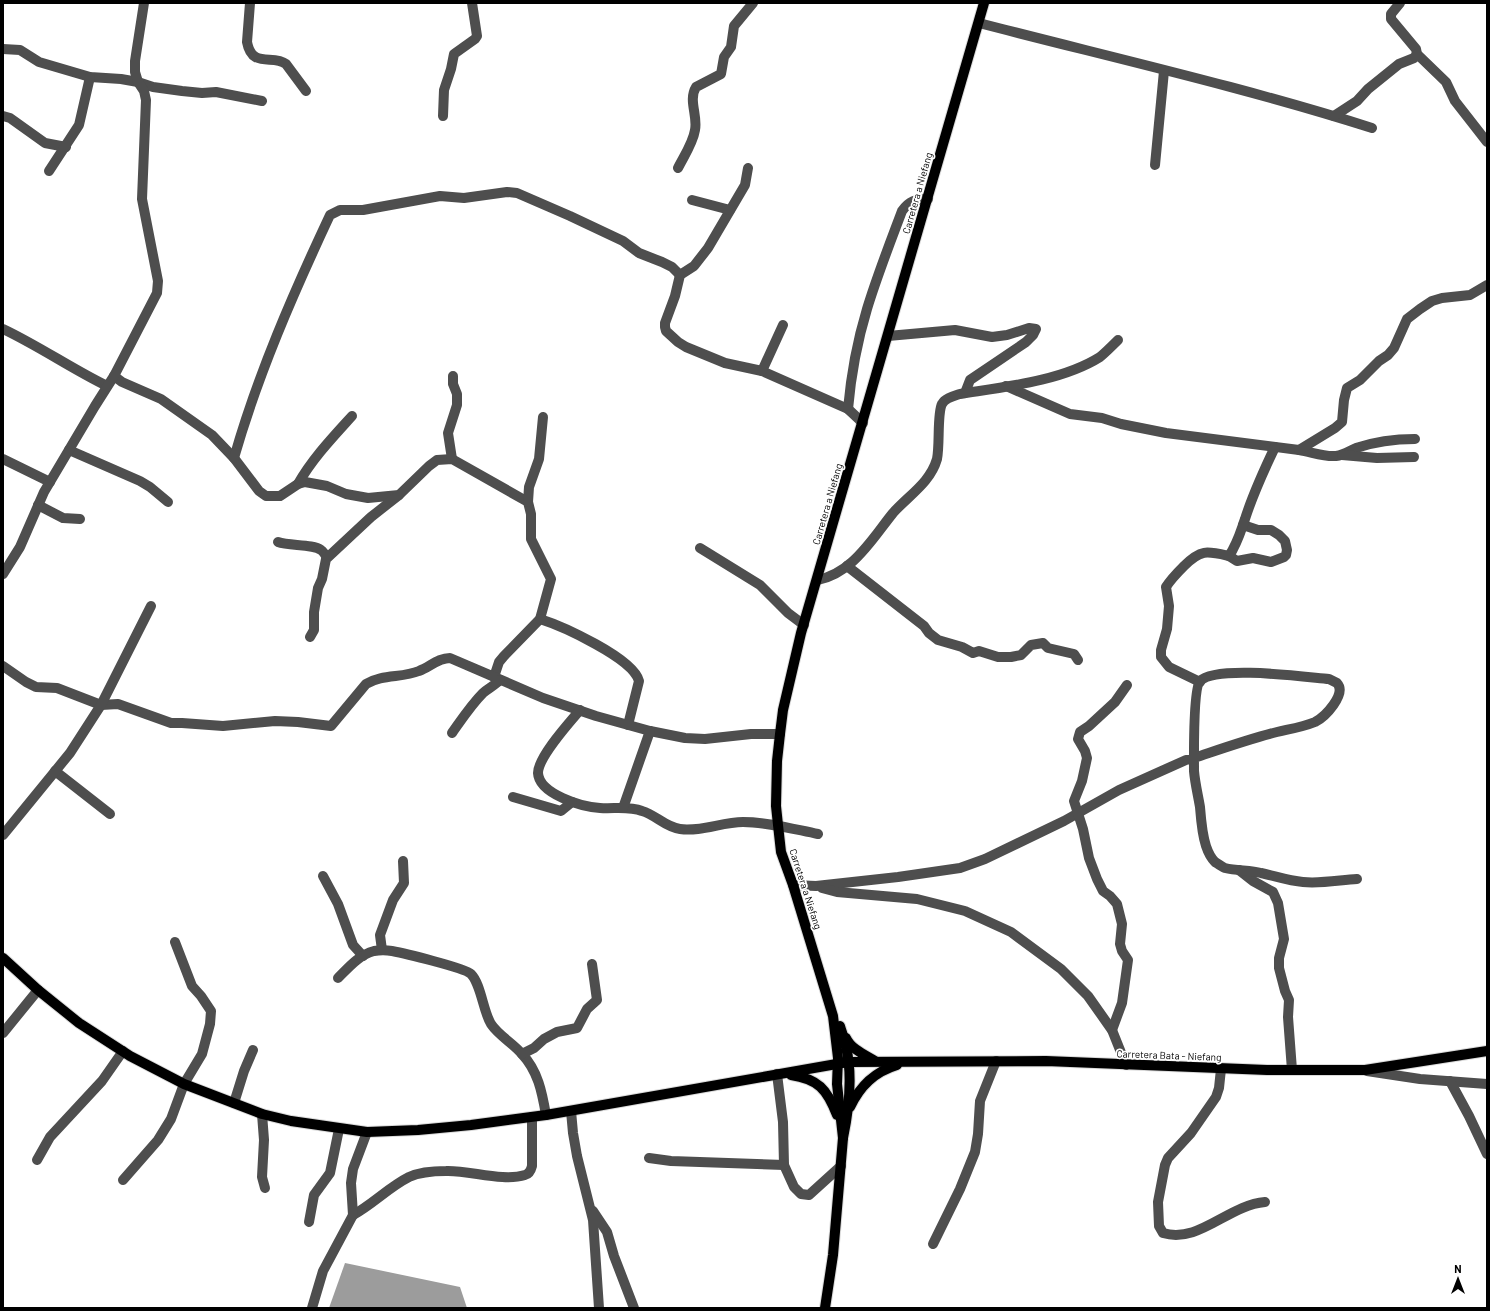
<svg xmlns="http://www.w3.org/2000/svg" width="1490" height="1311" viewBox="0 0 1490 1311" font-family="Barlow,sans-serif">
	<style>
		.water { fill: #9c9c9c }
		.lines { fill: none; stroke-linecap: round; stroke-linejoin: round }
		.major-casing { stroke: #dbdbdb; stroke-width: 12 }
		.minor { stroke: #4e4e4e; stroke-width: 10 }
		.major { stroke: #000; stroke-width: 10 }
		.labels { text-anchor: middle; stroke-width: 3.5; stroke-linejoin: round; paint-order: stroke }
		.street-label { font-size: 10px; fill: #000; stroke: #fff }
	</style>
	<rect width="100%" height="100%" fill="#fff"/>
	<polygon class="water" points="345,1263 460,1287 467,1308 329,1308"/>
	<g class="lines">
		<defs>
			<g id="major">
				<polyline points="3,958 38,990 79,1023 130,1056 184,1084 262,1114 291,1121 367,1132 418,1130 471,1125 546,1115 848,1062 1046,1061 1267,1070 1365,1070 1487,1051"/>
				<path d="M846,1038c5,11 19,17 29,23"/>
				<path d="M791,1075c27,4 36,14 46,40"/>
				<path d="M850,1107c10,-21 24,-35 47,-42"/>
				<polyline points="843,1138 837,1084 838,1058 833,1016 793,885 781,852 778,825 776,806 777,761 780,734 783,710 801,633 984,3"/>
				<path d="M825,1308l8,-53 10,-117c6,-29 10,-62 3,-91 -1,-7 -4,-14 -6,-21"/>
			</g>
		</defs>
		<use href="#major" class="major-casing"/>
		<g class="minor">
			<path d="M250,3l-3,39c5,27 26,12 39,22l20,27"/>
			<polyline points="1400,3 1391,14 1391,19 1416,49 1417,54 1446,82 1455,101 1487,142"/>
			<path d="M979,23c131,34 264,64 393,105"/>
			<polyline points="3,49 20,50 39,62 90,77 121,79 138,82 153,87 182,91 202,93 216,92 262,101"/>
			<polyline points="3,116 10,118 45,143 66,147"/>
			<polyline points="443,116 444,90 451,69 454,54 475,39 477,36 472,3"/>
			<polyline points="1334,116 1357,101 1368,89 1399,64 1414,58 1417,54"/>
			<polyline points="1155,165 1164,71"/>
			<path d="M678,168c6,-12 15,-25 17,-38 3,-14 -7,-30 1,-43l25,-13 3,-17 7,-10 3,-21 19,-23"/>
			<polyline points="748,168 745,185 708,248 694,266 680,275 675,296 665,323 665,327 666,331 678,342 686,347 725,363 762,371 848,409 863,423"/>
			<polyline points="49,171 79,125 90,77"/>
			<polyline points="692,200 730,210"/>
			<path d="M3,329c36,17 69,40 104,57"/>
			<polyline points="888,336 955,330 992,337 1007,335 1029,328 1036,329 1033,335 1026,342 970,380 965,393"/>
			<polyline points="762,371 783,325"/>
			<polyline points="114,376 122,382 161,399 212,435 234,458 259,491 266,496 280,496 298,484 305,482 327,486 346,494 368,498 399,495 429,466 437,460 452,459 528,502 531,514 531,539 551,579 540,619 504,656 499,662 494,677"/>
			<path d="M1006,386l64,28 32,4 19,6 45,9 133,17c13,2 24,7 37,6 8,-1 13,-5 20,-8 18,-6 40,-9 59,-9"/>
			<path d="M848,409c3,-34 9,-67 19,-100 10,-33 23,-66 35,-98 8,-11 13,-11 26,-12"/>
			<polyline points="69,450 140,481 150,487 168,502"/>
			<polyline points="1299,450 1335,428 1342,422 1344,400 1347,388 1360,380 1379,361 1388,355 1394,348 1407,319 1420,309 1432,301 1442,298 1470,295 1487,285"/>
			<polyline points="1342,455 1377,458 1414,457"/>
			<path d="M234,458c24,-84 59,-164 96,-243l10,-5h23l77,-14 24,2 43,-6 10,1 53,23 53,25 16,12 23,9 10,5 8,8"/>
			<polyline points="3,459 50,482"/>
			<polyline points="452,459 448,433 457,405 457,394 453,384 453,376"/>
			<path d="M298,484c14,-25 35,-47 54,-68"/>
			<polyline points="528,502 529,487 539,459 543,417"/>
			<polyline points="38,505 63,518 80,519"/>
			<path d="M278,542c11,4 35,2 43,8 2,1 4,5 6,7"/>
			<polyline points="700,548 760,585 788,613 804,625"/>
			<polyline points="1229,556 1237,561 1253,558 1271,562 1284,557 1286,555 1287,550 1285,541 1279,535 1271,530 1258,530 1243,525"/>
			<polyline points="847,566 924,626 929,633 938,640 962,647 973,653 979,651 998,657 1011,657 1021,655 1031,645 1043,643 1048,648 1074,654 1078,660"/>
			<polyline points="3,574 20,547 44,492 95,406 114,376 157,293 158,281 142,199 146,100 144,91 138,82 135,72 135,61 144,3"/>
			<path d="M818,580c13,-3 24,-9 34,-18 16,-14 28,-33 41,-49 16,-18 37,-30 44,-54 3,-14 0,-46 5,-55 3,-6 12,-8 18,-10 44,-7 102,-13 140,-37 6,-5 12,-11 18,-17"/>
			<path d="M540,619c22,7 93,39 99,62l-11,44"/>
			<polyline points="310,637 314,630 314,612 318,588 322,579 326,559 371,517 399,495"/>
			<path d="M3,666l23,16 10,5 21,1 44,17 17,-1 53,19h11l41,3 52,-5 23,1 33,4 35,-42c16,-10 36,-6 53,-13 11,-4 19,-13 31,-13l93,40 53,18 54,15 35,7 20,1 46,-5h29"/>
			<path d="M1200,682l-31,-15 -8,-10v-7l6,-21 2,-23 -3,-19c5,-8 11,-14 18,-21 17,-17 23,-15 45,-10 9,-14 11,-23 16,-37 8,-25 19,-49 30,-72"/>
			<path d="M580,710c-11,13 -42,47 -42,63 1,21 44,34 62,35 14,1 29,-2 42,3 14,4 23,16 38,18 21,3 42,-7 63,-7 25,0 50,7 75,12"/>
			<path d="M452,733c10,-14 19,-28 31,-40 6,-5 12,-8 17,-13"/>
			<polyline points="55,771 110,814"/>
			<polyline points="513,797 561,811 572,802"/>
			<polyline points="623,808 650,731"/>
			<polyline points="3,835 70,753 101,705 151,606"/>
			<polyline points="1239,870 1253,881 1273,892 1278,903 1284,939 1279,958 1279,968 1285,991 1289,1000 1288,1017 1292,1070"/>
			<polyline points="323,876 338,904 353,945 363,956"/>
			<path d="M793,885l23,1 82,-9 62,-9 25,-9 79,-38 55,-31 67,-30 8,-2c27,-9 55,-19 83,-26 13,-3 26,-5 38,-10 10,-5 32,-28 22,-39 -2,-1 -6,-3 -8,-4 -24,-2 -113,-14 -129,2 -7,8 -6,77 -6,90 1,12 4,24 6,36 1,13 2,27 6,39 2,6 5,12 9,16 3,2 7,5 10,6 12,3 25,2 36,5 14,3 28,8 42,9 17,2 37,-2 54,-3"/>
			<polyline points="822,888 837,892 917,899 965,911 1011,932 1061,969 1088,996 1112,1030 1126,1065"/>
			<polyline points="382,950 380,935 393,900 404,883 403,861"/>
			<path d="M338,978c11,-11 21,-23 36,-27 6,-1 12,-1 18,0 11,2 73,17 79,23 10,10 12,37 20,50 8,12 22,19 31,30 16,17 20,38 24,61"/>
			<polyline points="1112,1030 1122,1003 1128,960 1122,951 1120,944 1122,924 1117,904 1110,896 1103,891 1097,879 1089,858 1083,829 1074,801 1082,781 1087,758 1085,751 1078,739 1080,732 1089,726 1115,702 1127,685"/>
			<polyline points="3,1033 38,990"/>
			<polyline points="522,1054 534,1048 544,1039 557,1032 577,1028 587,1009 597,1000 592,964"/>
			<path d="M1221,1069l-2,19 -3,9 -25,36 -23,25 -3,7 -7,37 1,24 4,7c36,11 65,-28 102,-31"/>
			<polyline points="1367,1071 1420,1079 1487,1084"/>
			<polyline points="777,1074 783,1122 784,1165 794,1187 801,1194 809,1195 841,1166"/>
			<polyline points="1450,1081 1469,1116 1487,1154"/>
			<polyline points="234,1103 244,1071 253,1050"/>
			<polyline points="571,1111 573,1133 577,1156 593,1220 599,1308"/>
			<polyline points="262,1114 264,1140 262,1177 265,1188"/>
			<polyline points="649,1158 671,1161 784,1165"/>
			<polyline points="37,1160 50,1137 102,1081 123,1051"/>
			<polyline points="123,1180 158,1140 171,1119 184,1084 202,1054 210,1024 211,1011 201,996 192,986 175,942"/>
			<polyline points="593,1211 607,1232 614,1256 634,1308"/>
			<path d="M353,1215c20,-11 36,-28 56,-38 11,-5 25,-6 37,-6 23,-1 57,11 79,4 4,-1 6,-5 7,-9v-49"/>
			<polyline points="309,1222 314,1195 330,1173 339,1129"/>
			<polyline points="933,1244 960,1189 975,1152 978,1134 980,1101 996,1061"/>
			<polyline points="312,1308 323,1271 353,1215 351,1183 353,1169 367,1132"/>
		</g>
		<use href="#major" class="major"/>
	</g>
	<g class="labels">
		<g class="street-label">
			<text transform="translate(917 193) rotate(-74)" y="4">Carretera a Niefang</text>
			<text transform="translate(827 504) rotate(-74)" y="4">Carretera a Niefang</text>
			<text transform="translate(806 889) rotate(72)" y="4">Carretera a Niefang</text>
			<text transform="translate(1169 1055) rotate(2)" y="4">Carretera Bata - Niefang</text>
		</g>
	</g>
	<rect width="1490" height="1311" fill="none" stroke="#000000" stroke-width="8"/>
	<g transform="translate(1458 1279)" stroke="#ffffff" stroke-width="3" paint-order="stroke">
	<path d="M0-3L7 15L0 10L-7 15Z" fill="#000000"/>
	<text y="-6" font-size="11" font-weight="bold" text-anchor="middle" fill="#000000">N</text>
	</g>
</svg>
